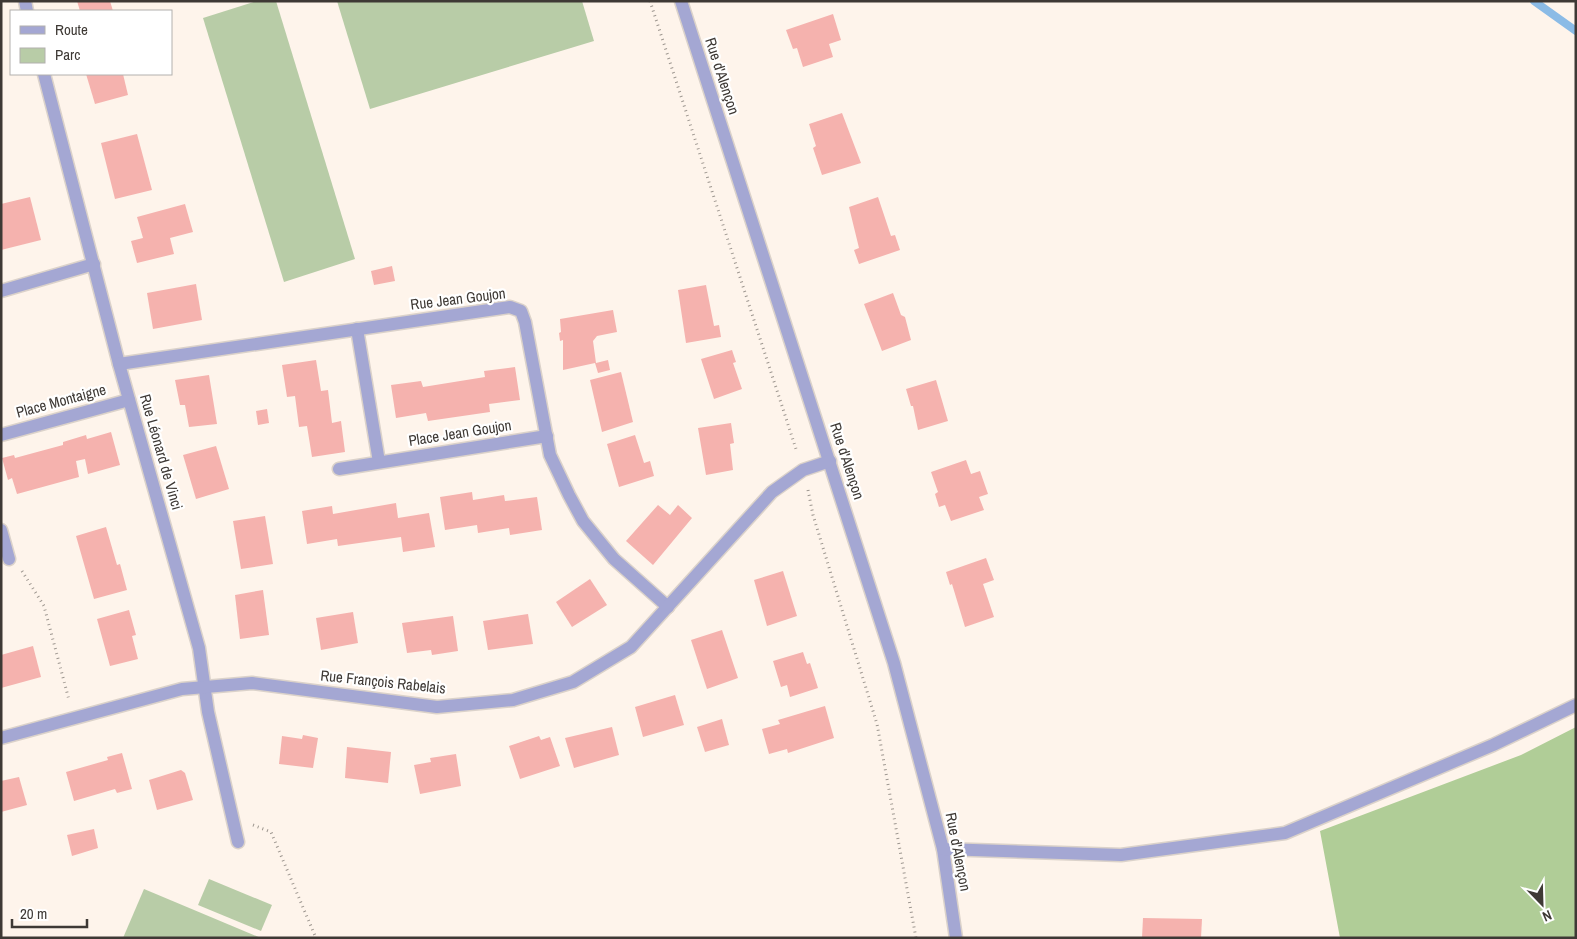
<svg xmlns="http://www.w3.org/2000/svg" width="1577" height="939" viewBox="0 0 1577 939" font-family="'Archivo Narrow',sans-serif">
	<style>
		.green { fill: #b8cca7 }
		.forest { fill: #b0cd97 }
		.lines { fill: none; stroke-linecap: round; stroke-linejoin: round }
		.stream { stroke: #8bbbe6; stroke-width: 8 }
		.building { fill: #f5b2ae }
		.minor-casing { stroke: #dbd2ca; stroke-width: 15 }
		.path { stroke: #9e9790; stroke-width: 3; stroke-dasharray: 1 4; stroke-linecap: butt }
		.minor { stroke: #a4a7d3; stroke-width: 12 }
		.labels { text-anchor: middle; stroke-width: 4.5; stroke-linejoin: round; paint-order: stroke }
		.street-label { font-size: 15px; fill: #3e3935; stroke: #fff }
	</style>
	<rect width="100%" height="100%" fill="#fef4eb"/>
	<g class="green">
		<polygon points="257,1 276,1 355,259 284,282 203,18"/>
		<polygon points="337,1 582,1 594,41 370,109"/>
		<polygon points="209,879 272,905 261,931 198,905"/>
		<polygon points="144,889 261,938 123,938"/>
	</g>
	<polygon class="forest" points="1576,727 1576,938 1340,938 1320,831 1521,755"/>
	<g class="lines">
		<polyline class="stream" points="1534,1 1576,31"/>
	</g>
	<g class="building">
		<polygon points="77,1 110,1 113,11 80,11"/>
		<polygon points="833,14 841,40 829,44 833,57 803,67 797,48 793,49 786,30"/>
		<polygon points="86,74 123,74 128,95 95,104"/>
		<polygon points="842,113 861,163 822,175 813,148 816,146 809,124"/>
		<polygon points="137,134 152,190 115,199 101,143"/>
		<polygon points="30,197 41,240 1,250 1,204"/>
		<polygon points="878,197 891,236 895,235 900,250 859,264 854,250 859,248 849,207"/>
		<polygon points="185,204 193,232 170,238 174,254 137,263 131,241 143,238 137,217"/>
		<polygon points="392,266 395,281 374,285 371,271"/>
		<polygon points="196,284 202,320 153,329 147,293"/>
		<polygon points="706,285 714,326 719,325 721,337 686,343 678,290"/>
		<polygon points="893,293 901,315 905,317 911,340 882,351 864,304"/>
		<polygon points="613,310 617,332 597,336 593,341 596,363 608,360 610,370 598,373 595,363 563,370 563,340 560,341 559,333 561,332 560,319"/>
		<polygon points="732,350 736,362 733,363 742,389 714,399 701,359"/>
		<polygon points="316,360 321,391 328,390 332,423 341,421 345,452 312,457 307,426 299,427 295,396 287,397 282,365"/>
		<polygon points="515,367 520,400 489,404 490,412 428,421 426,413 396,418 391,385 421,381 423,387 485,377 484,371"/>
		<polygon points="621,372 633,422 602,432 590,380"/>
		<polygon points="209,375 217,424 189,427 185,405 180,405 175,380"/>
		<polygon points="936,380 948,421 918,430 913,406 911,406 906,389"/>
		<polygon points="267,409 269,423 258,425 256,411"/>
		<polygon points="731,423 734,443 730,444 733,470 706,475 698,428"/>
		<polygon points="111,432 120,465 88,474 85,459 76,461 79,477 17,494 12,478 8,480 2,458 14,455 15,458 63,445 63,442 86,435 87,439"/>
		<polygon points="635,435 644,463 650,461 654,476 619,487 607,444"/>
		<polygon points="216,446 229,489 196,499 183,455"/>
		<polygon points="966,460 971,474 980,471 988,494 979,497 984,510 951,521 945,505 939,507 935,494 938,492 931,472"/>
		<polygon points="472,492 473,500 504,495 505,501 537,497 542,530 510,535 509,528 478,533 477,525 445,530 440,497"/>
		<polygon points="396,503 398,518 429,513 435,547 403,552 401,537 338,546 337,539 307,544 302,511 332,506 333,514"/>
		<polygon points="658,505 670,515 678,505 692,518 653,565 626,541"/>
		<polygon points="265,516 273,564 241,569 233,521"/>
		<polygon points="106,527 117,565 120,564 127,590 94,599 76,536"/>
		<polygon points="986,558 994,580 983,584 994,617 965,627 952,584 950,585 946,572"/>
		<polygon points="783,571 797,616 767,626 754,580"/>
		<polygon points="590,579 607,605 572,627 556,602"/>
		<polygon points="263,590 269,635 240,639 235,595"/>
		<polygon points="129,610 136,635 132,636 138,659 110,666 97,619"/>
		<polygon points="353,612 358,643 321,650 316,618"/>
		<polygon points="528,614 533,644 488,650 483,621"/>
		<polygon points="453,616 458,651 432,655 431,650 407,653 402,623"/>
		<polygon points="722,630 738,678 707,689 691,640"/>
		<polygon points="33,646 41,677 1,688 1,655"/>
		<polygon points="803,652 807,664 810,663 818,688 790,697 787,685 781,687 773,661"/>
		<polygon points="675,695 684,725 643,737 635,707"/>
		<polygon points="825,706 834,738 788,753 787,749 769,754 762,729 780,724 778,720"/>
		<polygon points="722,719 729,745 705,752 697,727"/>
		<polygon points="612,727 619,755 574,768 565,738"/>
		<polygon points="303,735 318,738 313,768 279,764 282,736 302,739"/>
		<polygon points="539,736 541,740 550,737 560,766 520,779 509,746"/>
		<polygon points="347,747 391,752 388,783 345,778"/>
		<polygon points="122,753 132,789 117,793 115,789 74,801 66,772 108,760 107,757"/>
		<polygon points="456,754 461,786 420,794 414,765 431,762 430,758"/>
		<polygon points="181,770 185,773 193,800 157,810 149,780"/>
		<polygon points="19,777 27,805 1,812 1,781"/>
		<polygon points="94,829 98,848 72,856 67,835"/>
		<polygon points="1143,918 1202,919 1201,938 1142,938"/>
	</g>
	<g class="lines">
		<defs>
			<g id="minor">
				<polyline points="25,1 27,11"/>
				<polyline points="681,1 894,663 943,849 956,938"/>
				<polyline points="44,74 119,364 199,648 208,712 238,842"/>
				<polyline points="1,291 94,264"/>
				<polyline points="357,329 379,462"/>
				<polyline points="119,364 510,307 521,311 525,322 550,455 569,495 583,521 614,559 668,607"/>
				<polyline points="1,435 129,400"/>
				<polyline points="339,469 547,436"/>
				<polyline points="1,530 9,559"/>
				<polyline points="1,738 182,689 252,683 437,707 513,700 573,682 631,647 772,492 803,470 830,461"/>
				<polyline points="943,849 1121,855 1285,833 1493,745 1576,705"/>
			</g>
		</defs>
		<use href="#minor" class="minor-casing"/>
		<g class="path">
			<polyline points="650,1 797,452"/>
			<polyline points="808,490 813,515 877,724 916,938"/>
			<polyline points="22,571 44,606 69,700"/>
			<polyline points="253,825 271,832 316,938"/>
		</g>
		<use href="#minor" class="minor"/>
	</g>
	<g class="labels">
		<g class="street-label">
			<text transform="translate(722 76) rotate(72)" y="5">Rue d'Alençon</text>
			<text transform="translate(458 299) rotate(-7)" y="5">Rue Jean Goujon</text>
			<text transform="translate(61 401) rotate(-15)" y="5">Place Montaigne</text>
			<text transform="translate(460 433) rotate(-9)" y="5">Place Jean Goujon</text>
			<text transform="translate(161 452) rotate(74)" y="5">Rue Léonard de Vinci</text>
			<text transform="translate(847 461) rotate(72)" y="5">Rue d'Alençon</text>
			<text transform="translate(383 682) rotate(6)" y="5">Rue François Rabelais</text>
			<text transform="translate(958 852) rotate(79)" y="5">Rue d'Alençon</text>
		</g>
	</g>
	<rect width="1577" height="939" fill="none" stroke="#3e3935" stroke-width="5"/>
	<rect x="10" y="10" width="162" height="65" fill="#ffffff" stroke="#b2b0ae"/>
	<rect x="20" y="26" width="25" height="8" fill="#a4a7d3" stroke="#b2b0ae"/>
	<text x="55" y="35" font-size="15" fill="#3e3935">Route</text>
	<rect x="20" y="48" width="25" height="15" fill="#b8cca7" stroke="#b2b0ae"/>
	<text x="55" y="60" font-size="15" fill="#3e3935">Parc</text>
	<g transform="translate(1542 904) rotate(157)" stroke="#ffffff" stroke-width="4" paint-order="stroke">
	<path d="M0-4L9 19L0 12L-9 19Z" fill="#3e3935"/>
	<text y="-8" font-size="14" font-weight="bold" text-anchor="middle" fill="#3e3935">N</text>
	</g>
	<path d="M12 919v8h75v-8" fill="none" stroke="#3e3935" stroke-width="2.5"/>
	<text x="20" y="919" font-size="15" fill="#3e3935" stroke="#ffffff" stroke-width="4" paint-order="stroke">20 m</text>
</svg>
